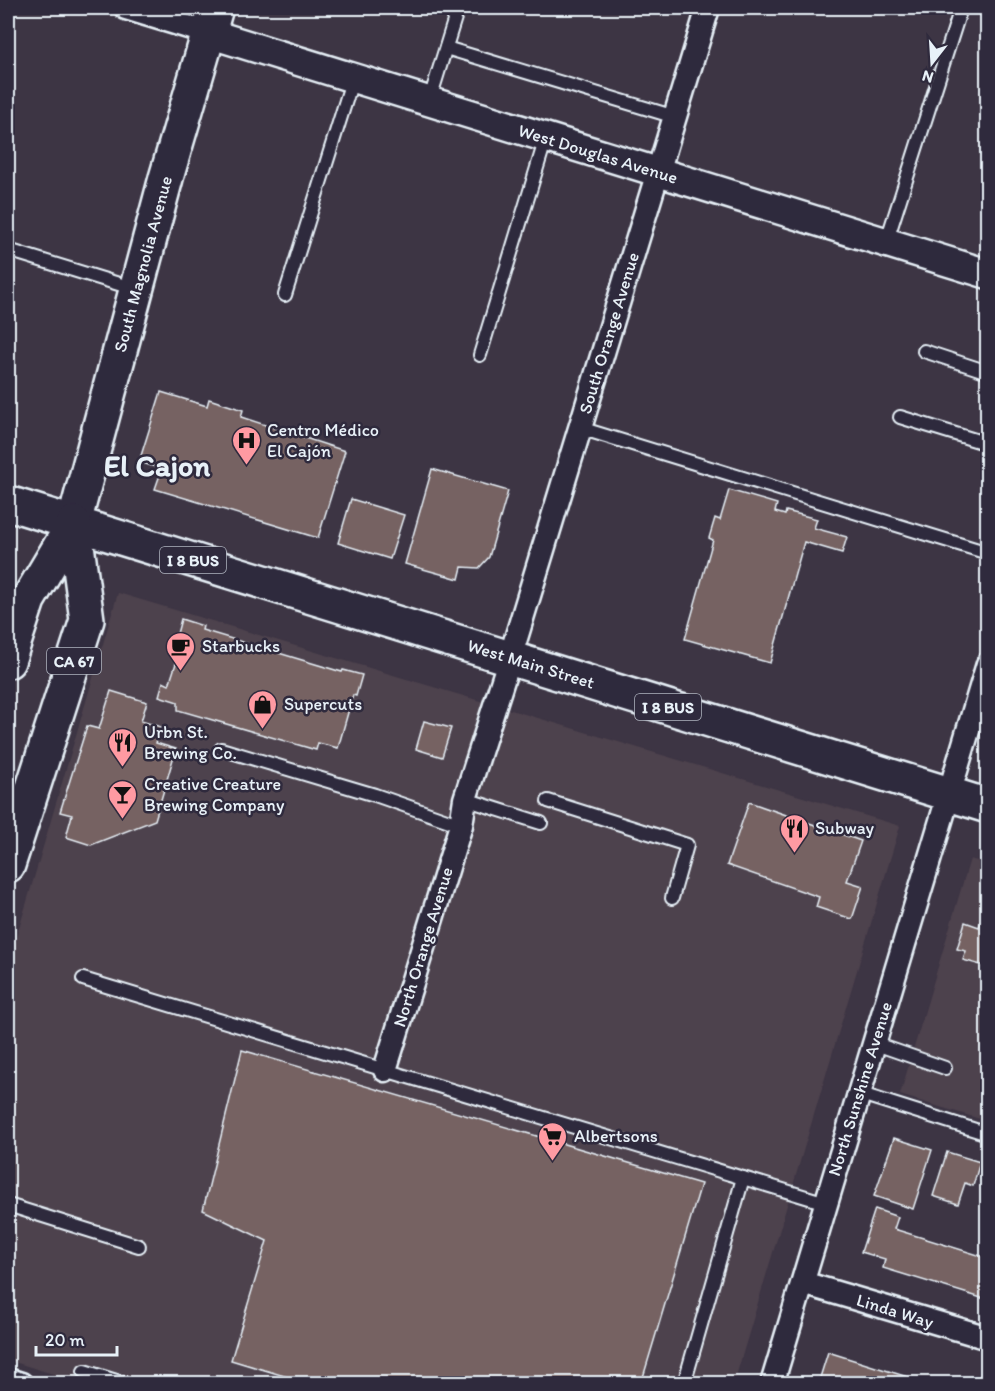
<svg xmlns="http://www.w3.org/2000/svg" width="995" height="1391" viewBox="0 0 995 1391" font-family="Itim,sans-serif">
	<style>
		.built { fill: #4e424d }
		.building { fill: #766262; stroke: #e8f1f8; stroke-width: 1.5 }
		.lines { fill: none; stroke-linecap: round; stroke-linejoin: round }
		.service-casing { stroke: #e8f1f8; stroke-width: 16 }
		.minor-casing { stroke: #e8f1f8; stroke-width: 27 }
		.tertiary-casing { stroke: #e8f1f8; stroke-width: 33 }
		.secondary-casing { stroke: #e8f1f8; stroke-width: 38 }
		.primary-casing { stroke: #e8f1f8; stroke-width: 38 }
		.service { stroke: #2f2a3d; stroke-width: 12 }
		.minor { stroke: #2f2a3d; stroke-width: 22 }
		.tertiary { stroke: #2f2a3d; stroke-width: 28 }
		.secondary { stroke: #2f2a3d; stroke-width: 33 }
		.primary { stroke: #2f2a3d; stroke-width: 33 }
		.labels { text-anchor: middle; stroke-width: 5; stroke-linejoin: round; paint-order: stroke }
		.shield { fill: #2f2a3d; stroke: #b0b5c0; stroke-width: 1.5 }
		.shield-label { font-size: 16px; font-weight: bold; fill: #e8f1f8 }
		.street-label { font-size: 18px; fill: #e8f1f8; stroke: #2f2a3d }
		.poi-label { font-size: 18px; fill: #e8f1f8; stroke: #2f2a3d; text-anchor: start }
		.town-label { font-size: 30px; font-weight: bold; fill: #e8f1f8; stroke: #2f2a3d }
	</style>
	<rect width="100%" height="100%" fill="#3d3544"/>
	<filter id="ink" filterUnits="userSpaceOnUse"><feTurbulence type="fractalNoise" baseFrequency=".0167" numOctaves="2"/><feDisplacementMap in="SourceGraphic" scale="12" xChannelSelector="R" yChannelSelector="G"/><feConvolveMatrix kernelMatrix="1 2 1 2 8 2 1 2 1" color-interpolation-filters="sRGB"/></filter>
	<g filter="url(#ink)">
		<g class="built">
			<polygon points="118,593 900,826 734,1383 85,1384 8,1360 8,966"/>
			<polygon points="970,859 987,864 987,1121 900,1095"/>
		</g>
		<g class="building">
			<polygon points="161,392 207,406 209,399 243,410 241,417 345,451 318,538 155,489 162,469 139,462"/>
			<polygon points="432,469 508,491 489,557 479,568 462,567 459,579 405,564"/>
			<polygon points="729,490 777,504 775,512 785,515 786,511 817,519 814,528 847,537 842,553 804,542 770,663 685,639 713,540 709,538 715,518 720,520"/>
			<polygon points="351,499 404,515 390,559 338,543"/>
			<polygon points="181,619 203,626 202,630 342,672 343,670 362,675 356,696 353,695 338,748 318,743 316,750 178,710 178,702 159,696 163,682 169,685 179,654 174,652 177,642 175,641"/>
			<polygon points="111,691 147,702 141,721 161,727 156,743 176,749 155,820 91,845 66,837 72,815 60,812 87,726 99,729"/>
			<polygon points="424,721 451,728 442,757 416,749"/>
			<polygon points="749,802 861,841 847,881 863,886 852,919 816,907 819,897 727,865"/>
			<polygon points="988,900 988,967 963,960 966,951 957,949 965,922 979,927"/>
			<polygon points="242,1050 701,1184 641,1384 311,1384 231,1360 267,1241 203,1210"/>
			<polygon points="894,1138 932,1150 913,1209 874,1196"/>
			<polygon points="947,1152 980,1162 973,1186 965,1183 958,1204 933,1196"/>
			<polygon points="875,1209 898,1217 894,1229 988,1258 988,1300 883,1268 885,1259 861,1252"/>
			<polygon points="828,1352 914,1379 913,1384 818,1384"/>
		</g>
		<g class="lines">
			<defs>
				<g id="service">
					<polyline points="446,48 675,117"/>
					<polyline points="429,102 458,8"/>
					<polyline points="886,243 961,8"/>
					<polyline points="8,250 135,289"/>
					<polyline points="285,295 353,78"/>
					<polyline points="924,351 988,372"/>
					<polyline points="480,355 546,138"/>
					<polyline points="900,417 988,444"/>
					<polyline points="580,428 988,553"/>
					<polyline points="221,749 375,795 461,825"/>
					<polyline points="465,799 541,823"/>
					<polyline points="548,801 687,845 672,898"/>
					<polyline points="83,979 826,1203"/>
					<polyline points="873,1043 945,1068"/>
					<polyline points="858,1093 988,1134"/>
					<polyline points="8,1205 139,1246"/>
					<polyline points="84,1371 126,1384"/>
					<polyline points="684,1384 743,1178"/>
				</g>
				<g id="minor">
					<polyline points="126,8 208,33"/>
					<polyline points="385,1070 461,825 465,799 510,658 708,8"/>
					<polyline points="803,1283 988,1338"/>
					<polyline points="8,1380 21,1384"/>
					<polyline points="772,1384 988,664"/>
				</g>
				<polyline id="tertiary" points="208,33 988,274"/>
				<polyline id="secondary" points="74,523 166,178 216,8"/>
				<g id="primary">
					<polyline points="8,503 988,806"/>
					<polyline points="8,661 28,600 74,523"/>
					<polyline points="8,865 87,620 74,523"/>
				</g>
			</defs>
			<use href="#service" class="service-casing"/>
			<use href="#minor" class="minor-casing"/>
			<use href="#tertiary" class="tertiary-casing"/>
			<use href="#secondary" class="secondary-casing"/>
			<use href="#primary" class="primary-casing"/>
			<use href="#service" class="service"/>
			<use href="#minor" class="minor"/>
			<use href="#tertiary" class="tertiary"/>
			<use href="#secondary" class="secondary"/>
			<use href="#primary" class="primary"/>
		</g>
	</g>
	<defs>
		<symbol id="hospital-pin" viewBox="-11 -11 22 30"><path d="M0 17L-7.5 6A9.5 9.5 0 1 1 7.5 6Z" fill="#ff9aa2" stroke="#2f2a3d"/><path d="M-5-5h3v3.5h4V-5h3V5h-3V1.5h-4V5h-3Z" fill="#111"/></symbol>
		<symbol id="cafe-pin" viewBox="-11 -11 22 30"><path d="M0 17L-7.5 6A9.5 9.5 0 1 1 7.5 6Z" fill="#ff9aa2" stroke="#2f2a3d"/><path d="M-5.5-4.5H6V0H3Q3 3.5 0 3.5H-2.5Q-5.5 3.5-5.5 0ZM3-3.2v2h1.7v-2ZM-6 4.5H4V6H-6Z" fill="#111"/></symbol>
		<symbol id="shop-pin" viewBox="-11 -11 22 30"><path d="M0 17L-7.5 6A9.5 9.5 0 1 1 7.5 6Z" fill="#ff9aa2" stroke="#2f2a3d"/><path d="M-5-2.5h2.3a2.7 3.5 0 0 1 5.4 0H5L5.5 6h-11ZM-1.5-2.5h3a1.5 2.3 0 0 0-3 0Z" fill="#111"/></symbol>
		<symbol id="restaurant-pin" viewBox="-11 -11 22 30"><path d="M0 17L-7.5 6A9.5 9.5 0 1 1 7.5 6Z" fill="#ff9aa2" stroke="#2f2a3d"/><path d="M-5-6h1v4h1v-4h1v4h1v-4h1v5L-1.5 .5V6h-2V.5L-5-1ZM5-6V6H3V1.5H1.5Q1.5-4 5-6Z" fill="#111"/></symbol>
		<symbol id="bar-pin" viewBox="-11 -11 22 30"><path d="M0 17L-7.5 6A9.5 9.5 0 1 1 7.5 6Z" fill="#ff9aa2" stroke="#2f2a3d"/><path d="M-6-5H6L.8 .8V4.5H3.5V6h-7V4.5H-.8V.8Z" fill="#111"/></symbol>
		<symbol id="supermarket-pin" viewBox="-11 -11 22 30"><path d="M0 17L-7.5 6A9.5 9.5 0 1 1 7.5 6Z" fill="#ff9aa2" stroke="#2f2a3d"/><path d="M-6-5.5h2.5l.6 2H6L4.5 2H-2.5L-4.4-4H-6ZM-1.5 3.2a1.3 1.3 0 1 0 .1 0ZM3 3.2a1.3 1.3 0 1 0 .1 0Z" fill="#111"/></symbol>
	</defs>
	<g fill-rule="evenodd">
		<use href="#hospital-pin" x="230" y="424" width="33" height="45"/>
		<use href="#cafe-pin" x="164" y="630" width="33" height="45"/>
		<use href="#shop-pin" x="246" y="688" width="33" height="45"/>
		<use href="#restaurant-pin" x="106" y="726" width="33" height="45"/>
		<use href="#bar-pin" x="106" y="778" width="33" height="45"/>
		<use href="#restaurant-pin" x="778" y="812" width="33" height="45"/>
		<use href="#supermarket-pin" x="536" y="1120" width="33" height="45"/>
	</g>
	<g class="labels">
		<g class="shield">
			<rect x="160" y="547" width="66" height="26" rx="4.5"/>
			<rect x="47" y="648" width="54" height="26" rx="4.5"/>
			<rect x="635" y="694" width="66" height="26" rx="4.5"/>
		</g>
		<g class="shield-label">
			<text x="193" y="566">I 8 BUS</text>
			<text x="74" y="667">CA 67</text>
			<text x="668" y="713">I 8 BUS</text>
		</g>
		<g class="street-label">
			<text transform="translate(598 154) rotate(17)" y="6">West Douglas Avenue</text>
			<text transform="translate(143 264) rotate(-75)" y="6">South Magnolia Avenue</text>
			<text transform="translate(609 333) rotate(-73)" y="6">South Orange Avenue</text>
			<text transform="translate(531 664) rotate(17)" y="6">West Main Street</text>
			<text transform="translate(423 947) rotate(-73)" y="6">North Orange Avenue</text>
			<text transform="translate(860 1089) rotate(-73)" y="6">North Sunshine Avenue</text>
			<text transform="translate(895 1311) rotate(17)" y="6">Linda Way</text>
		</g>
		<g class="poi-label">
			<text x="267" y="436">Centro Médico<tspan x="267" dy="21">El Cajón</tspan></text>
			<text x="202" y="652">Starbucks</text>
			<text x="284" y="710">Supercuts</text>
			<text x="144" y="738">Urbn St.<tspan x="144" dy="21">Brewing Co.</tspan></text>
			<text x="144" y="790">Creative Creature<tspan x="144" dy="21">Brewing Company</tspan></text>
			<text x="815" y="834">Subway</text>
			<text x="574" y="1142">Albertsons</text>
		</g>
		<g class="town-label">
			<text x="157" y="476">El Cajon</text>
		</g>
	</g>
	<rect width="995" height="1391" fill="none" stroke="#2f2a3d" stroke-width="30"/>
	<rect x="15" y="15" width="965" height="1361" fill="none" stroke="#e8f1f8" stroke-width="2" filter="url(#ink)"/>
	<g transform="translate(932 63) rotate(197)" stroke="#2f2a3d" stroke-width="4.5" paint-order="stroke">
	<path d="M0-4.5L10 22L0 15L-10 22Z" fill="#e8f1f8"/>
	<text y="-9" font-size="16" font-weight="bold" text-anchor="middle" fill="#e8f1f8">N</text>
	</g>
	<path d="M36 1346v9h81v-9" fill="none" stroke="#e8f1f8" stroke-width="3"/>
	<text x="45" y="1346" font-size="18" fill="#e8f1f8" stroke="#2f2a3d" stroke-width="4.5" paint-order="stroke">20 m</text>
</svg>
